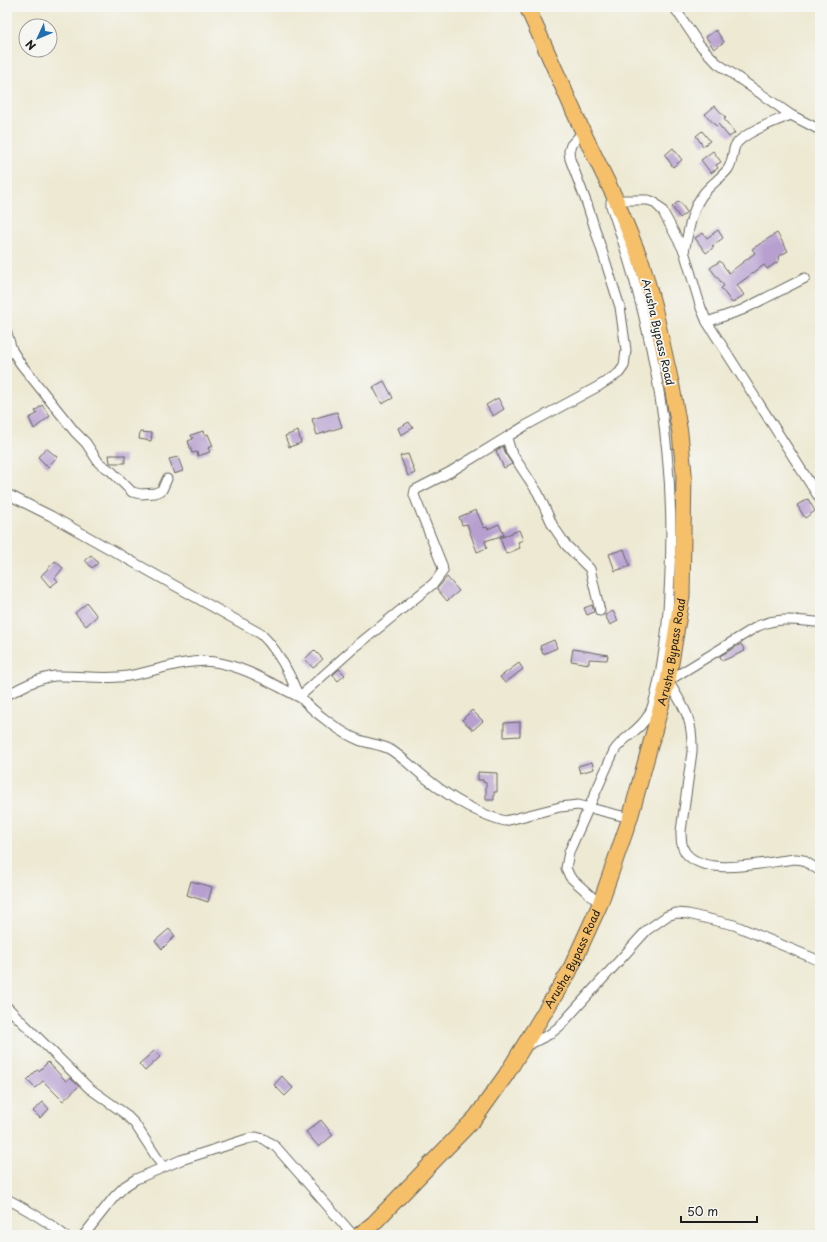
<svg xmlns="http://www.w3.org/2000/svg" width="827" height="1242" viewBox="0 0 827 1242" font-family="'Playpen Sans',sans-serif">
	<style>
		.building { fill: #b7a0d0 }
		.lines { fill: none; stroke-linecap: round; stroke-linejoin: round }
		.street-casing { stroke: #65645c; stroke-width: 11 }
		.primary-casing { stroke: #65645c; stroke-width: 17 }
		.street { stroke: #fff; stroke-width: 9 }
		.primary { stroke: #f6c06b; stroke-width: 15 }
		.labels { text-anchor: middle; stroke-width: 3.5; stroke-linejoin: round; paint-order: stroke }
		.street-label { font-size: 11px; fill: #1c1c1c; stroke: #f6f6f2 }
	</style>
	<rect width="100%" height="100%" fill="#f6f6f2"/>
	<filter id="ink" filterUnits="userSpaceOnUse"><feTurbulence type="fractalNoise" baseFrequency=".025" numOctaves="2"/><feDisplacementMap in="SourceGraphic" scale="8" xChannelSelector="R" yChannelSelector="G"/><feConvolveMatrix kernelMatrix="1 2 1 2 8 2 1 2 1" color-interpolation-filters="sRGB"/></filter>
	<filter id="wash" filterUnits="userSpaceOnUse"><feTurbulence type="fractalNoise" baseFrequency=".012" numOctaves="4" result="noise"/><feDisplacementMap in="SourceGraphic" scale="16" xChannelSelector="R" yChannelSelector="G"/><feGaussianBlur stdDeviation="0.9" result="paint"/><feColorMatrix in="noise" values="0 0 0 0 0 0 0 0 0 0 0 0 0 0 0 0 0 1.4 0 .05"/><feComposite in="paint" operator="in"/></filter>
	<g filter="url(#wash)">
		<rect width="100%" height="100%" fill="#ede9d3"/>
		<g id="blocks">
			<g class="building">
				<polygon points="716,30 724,42 714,49 706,37"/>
				<polygon points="715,106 726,118 724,119 735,133 729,137 718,124 716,126 705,114"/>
				<polygon points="702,131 710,141 703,146 696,136"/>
				<polygon points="673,148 682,160 673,167 665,155"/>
				<polygon points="713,151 721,162 716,165 718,168 711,173 701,160"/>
				<polygon points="679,201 687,212 680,218 672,207"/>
				<polygon points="718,230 723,238 712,246 714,247 706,253 695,238 703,233 707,238"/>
				<polygon points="777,233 788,251 778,257 779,261 767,269 764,265 737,285 744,295 732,303 721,288 724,286 710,268 720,261 729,273 755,253 752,249"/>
				<polygon points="384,381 393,398 382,404 373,387"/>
				<polygon points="498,398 504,409 493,416 486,405"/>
				<polygon points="42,405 50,416 34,429 29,418 37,414 35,411"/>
				<polygon points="337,412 342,427 317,435 312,419"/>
				<polygon points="409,422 413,428 401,435 398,428"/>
				<polygon points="203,431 204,435 208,434 213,446 208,448 210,452 198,456 197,452 192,453 188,441 193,439 191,435"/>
				<polygon points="298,431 301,443 289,447 285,436"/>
				<polygon points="140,432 152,433 151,441 139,439"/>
				<polygon points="503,446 506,455 512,464 504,468 496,451"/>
				<polygon points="46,448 57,457 48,467 38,457"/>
				<polygon points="408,454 415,473 408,476 400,456"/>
				<polygon points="109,455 125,455 125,463 110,463"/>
				<polygon points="178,457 183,471 174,474 169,459"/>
				<polygon points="808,499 815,511 805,518 797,505"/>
				<polygon points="476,510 484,528 487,527 488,529 499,524 504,535 485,541 487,548 477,552 467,524 462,525 459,517"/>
				<polygon points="519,530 523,540 518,542 520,548 506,554 500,538"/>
				<polygon points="624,549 630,566 615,571 609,554"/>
				<polygon points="91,555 98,563 92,568 85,560"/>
				<polygon points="55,561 63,568 55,578 58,581 50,587 41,576"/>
				<polygon points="447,577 459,591 447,601 437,589"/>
				<polygon points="87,603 97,616 86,626 75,613"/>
				<polygon points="592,605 594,612 587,615 584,608"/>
				<polygon points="613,611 618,621 610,625 605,615"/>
				<polygon points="554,640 557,648 543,654 540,646"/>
				<polygon points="741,644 745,651 722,661 720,656"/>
				<polygon points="573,649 608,655 607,660 589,659 589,664 571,661"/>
				<polygon points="314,650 323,659 313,668 305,659"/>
				<polygon points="519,663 523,669 505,683 500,677"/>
				<polygon points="339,669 345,675 338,681 333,675"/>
				<polygon points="472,710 483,721 473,730 462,720"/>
				<polygon points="520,722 520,736 504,737 504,723"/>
				<polygon points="592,762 594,769 580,773 578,766"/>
				<polygon points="478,772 497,773 497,792 494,792 494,800 486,800 486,783 483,782 483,780 478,780"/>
				<polygon points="191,881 212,887 208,902 187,895"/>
				<polygon points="169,929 175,936 162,949 155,941"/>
				<polygon points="154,1051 160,1057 145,1071 139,1064"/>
				<polygon points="48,1062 66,1081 70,1078 79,1086 63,1101 43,1081 35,1088 27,1080 37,1070 39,1071"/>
				<polygon points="282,1076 293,1088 285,1096 274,1085"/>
				<polygon points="43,1102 49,1109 40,1118 33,1111"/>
				<polygon points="321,1120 333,1135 319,1147 306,1132"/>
			</g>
		</g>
	</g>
	<g filter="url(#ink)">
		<use href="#blocks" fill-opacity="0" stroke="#65645c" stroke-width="1"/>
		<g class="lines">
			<defs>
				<g id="street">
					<polyline points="674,7 699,44 717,63 791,115 820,130"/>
					<path d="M684,251c5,-20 7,-42 20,-58 7,-9 17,-15 24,-24 5,-7 4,-16 7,-23 7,-13 43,-26 56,-31"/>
					<polyline points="707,322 742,310 805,278"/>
					<polyline points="7,333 12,350 20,363 75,432 86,443 99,463 111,471 132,492 141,494 155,493 162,490 167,479"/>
					<polyline points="507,438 511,452 538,493 553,526 566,545 590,569 600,611"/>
					<path d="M7,494l44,22 210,118c13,12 21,26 29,42 3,7 6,16 11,22 13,14 40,35 58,42 10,4 22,4 32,10 14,9 26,22 40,32 20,16 49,33 74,39l55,-14 18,-2 52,13"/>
					<path d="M816,622c-22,-2 -37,-5 -58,4l-90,55c17,28 25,37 24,71l-11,79c0,8 0,15 4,21 20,27 83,9 111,7l7,1 17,11"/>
					<path d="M7,695c15,-8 31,-17 48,-19 24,-1 49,4 73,0 29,-5 58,-18 87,-14 31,5 57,22 84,35l55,-49 80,-65 9,-12 -1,-6 -28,-70 1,-5 35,-18 75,-46 74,-40 20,-13 5,-7 2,-16 -6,-43 -33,-103 -17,-45 -1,-8 2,-6 12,-13"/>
					<path d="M600,904l-30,-27 -4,-9 3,-16 45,-101c9,-14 27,-21 35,-37 8,-14 12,-47 15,-64 4,-26 5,-53 6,-79 6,-125 -18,-248 -59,-365v-4l5,-2h32l6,2 8,8 22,41 17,57 6,14 113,177"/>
					<polyline points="7,1007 89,1088 124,1113 135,1124 163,1167"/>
					<polyline points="524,1047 550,1034 560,1026 647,930 667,916 676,913 688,914 734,925 820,961"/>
					<path d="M7,1199c21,11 39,21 57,36"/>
					<polyline points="84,1235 114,1197 125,1186 136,1179 181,1160 247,1139 256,1137 264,1139 276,1147 353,1235"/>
				</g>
				<g id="primary">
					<path id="s1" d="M359,1235l15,-12 102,-106 30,-42 63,-103 31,-68 30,-86 38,-137 14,-85 2,-123 -4,-40 -8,-46 -18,-80 -12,-44 -26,-63 -33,-68 -56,-125"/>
				</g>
			</defs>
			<use href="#street" class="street-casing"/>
			<use href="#primary" class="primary-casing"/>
			<use href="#street" class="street"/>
			<use href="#primary" class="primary"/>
		</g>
	</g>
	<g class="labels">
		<g class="street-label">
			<text transform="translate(658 332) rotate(77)" y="4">Arusha Bypass Road</text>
			<text dy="4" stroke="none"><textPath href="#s1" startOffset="676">Arusha Bypass Road</textPath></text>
			<text dy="4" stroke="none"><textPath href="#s1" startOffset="352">Arusha Bypass Road</textPath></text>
		</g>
	</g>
	<rect width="827" height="1242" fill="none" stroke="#f6f6f2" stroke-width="24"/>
	<g transform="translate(38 38) rotate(226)"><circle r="19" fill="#f6f6f2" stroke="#9f9f9c"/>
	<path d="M0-3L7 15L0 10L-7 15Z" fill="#1f6fb2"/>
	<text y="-6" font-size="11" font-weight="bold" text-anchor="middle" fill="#1c1c1c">N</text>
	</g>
	<path d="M681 1216v6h76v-6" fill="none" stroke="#1c1c1c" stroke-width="2"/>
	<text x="687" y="1216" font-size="12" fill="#1c1c1c" stroke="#f6f6f2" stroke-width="3" paint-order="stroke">50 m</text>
</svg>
